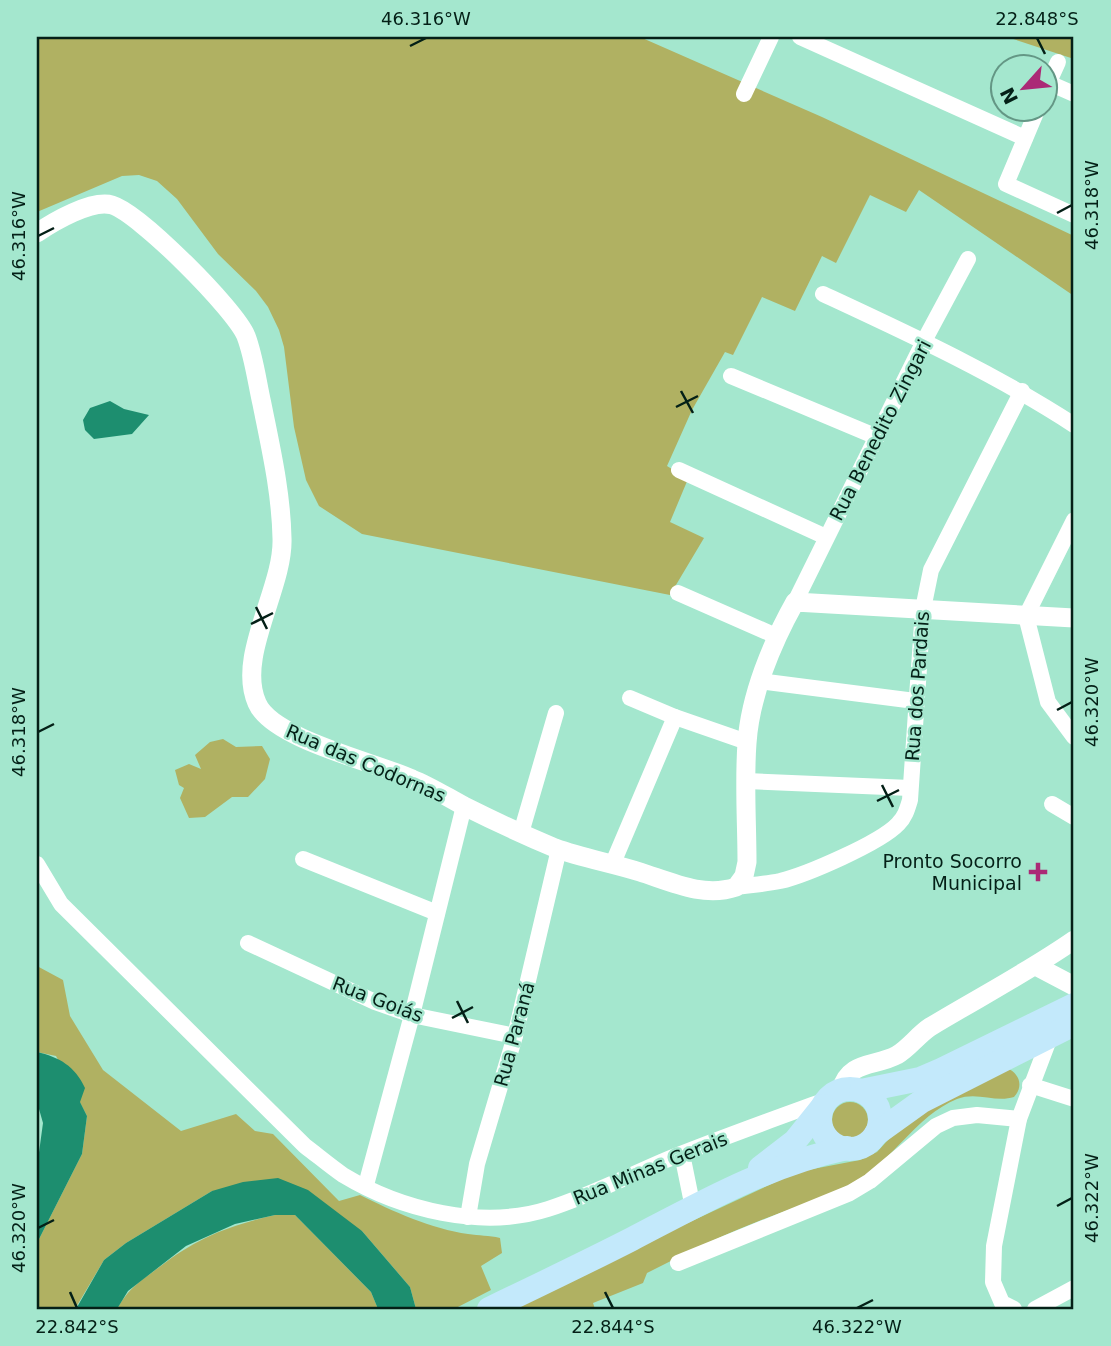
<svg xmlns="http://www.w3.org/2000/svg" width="1111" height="1346" viewBox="0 0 1111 1346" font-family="'DejaVu Sans',sans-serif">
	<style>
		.green { fill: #b0b162 }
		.water { fill: #1d8e6f }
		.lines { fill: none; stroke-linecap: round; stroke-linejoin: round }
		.minor { stroke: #fff; stroke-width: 16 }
		.tertiary { stroke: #fff; stroke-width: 19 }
		.primary { stroke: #c3e9fb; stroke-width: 24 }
		.ticks { fill: none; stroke: #042017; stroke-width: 2.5 }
		.poi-dot { fill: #ab2a76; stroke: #a4e7ce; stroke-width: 2.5 }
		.labels { text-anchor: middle; stroke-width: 5; stroke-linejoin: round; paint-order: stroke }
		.street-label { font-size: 19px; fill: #042017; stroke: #a4e7ce }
		.poi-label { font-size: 19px; fill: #042017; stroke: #a4e7ce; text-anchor: end }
		.neatline { fill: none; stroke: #042017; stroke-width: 2.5 }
		.ticks-label { font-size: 18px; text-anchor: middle; fill: #042017 }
	</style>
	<rect width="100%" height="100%" fill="#a4e7ce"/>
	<g class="green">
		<polygon points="37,37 640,37 822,117 1074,236 1074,296 919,190 906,212 870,195 836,263 822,256 795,311 762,297 733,355 725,352 692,410 667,466 688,479 670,522 704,538 670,595 362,534 319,506 306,480 294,427 284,347 279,330 268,307 256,291 218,254 177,199 157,181 139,175 122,176 37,212"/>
		<polygon points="1007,37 1074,37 1074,59"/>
		<polygon points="223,739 236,747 262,746 270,759 265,779 248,797 232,797 205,817 189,818 180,798 184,788 179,785 175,770 189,764 201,769 195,755 210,742"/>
		<path d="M37,966l26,14 7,36 33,54 78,61 55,-17 19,17 18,3 66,67 21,-6c32,16 72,34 108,39 11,2 21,1 32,4l2,15 -21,13 10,24 -37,19h-38l-6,-22 -48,-56 -150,-40 -86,52 -22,17 -29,49h-38v-66l45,-89 5,-38 -31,-60 -19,-4z"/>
		<path d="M1004,1067c14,4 21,18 10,30 -19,6 -37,-6 -57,2 -42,17 -64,63 -104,84 -33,17 -70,28 -104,42 -35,14 -68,31 -102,48l-4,10 -50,20 2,6h-92l294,-137 63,-12 17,-8 42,-46z"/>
		<circle cx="850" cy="1120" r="18"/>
		<path d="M275,1215h20l76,77 7,17h-261c13,-22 21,-26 41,-41 39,-30 69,-42 117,-53z"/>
	</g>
	<g class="water">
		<polygon points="110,401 124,409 149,415 132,434 94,439 85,430 83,420 90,408"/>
		<path d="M37,1052c22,5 38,14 48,36l-5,14 7,14 -5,38 -45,89v-76l6,-44 -6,-21z"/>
		<polygon points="278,1178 308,1190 362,1231 410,1287 416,1309 378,1309 371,1292 295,1215 275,1215 235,1224 186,1246 128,1291 117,1309 76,1309 104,1260 126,1243 212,1191 243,1182"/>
	</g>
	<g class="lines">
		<g class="minor">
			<polyline points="800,37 1025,138"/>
			<polyline points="1049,83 1074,94"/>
			<polyline points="1044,93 1058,62"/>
			<polyline points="744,94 771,37"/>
			<polyline points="1038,108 1006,184 1074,215"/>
			<path d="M823,294c86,40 171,79 251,131"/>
			<polyline points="731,376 877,437"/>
			<polyline points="679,470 826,537"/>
			<polyline points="1074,520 1026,616 1048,702 1074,737"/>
			<polyline points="678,593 776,636"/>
			<polyline points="795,602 924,341 968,259"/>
			<polyline points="759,681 915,701"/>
			<polyline points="630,698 675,717 747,742"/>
			<polyline points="747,781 910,788"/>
			<polyline points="1052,804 1074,817"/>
			<polyline points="521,833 556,713"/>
			<polyline points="303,859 437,913"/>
			<polyline points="613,863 675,717"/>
			<path d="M37,864l24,40 244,242c12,9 25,20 38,29 58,35 139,55 205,34 38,-12 76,-31 113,-47 54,-22 110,-42 165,-62"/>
			<path d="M736,887c15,-2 29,-3 44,-6 26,-6 100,-38 118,-57 7,-7 9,-14 12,-24l13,-191 8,-39 91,-179"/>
			<polyline points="248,943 375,1002 412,1015 515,1036"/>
			<polyline points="1030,1085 1074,1099"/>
			<polyline points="682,1154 693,1208"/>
			<polyline points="366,1185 412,1015 464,806"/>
			<polyline points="468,1217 477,1164 515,1036 559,849"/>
			<polyline points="678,1263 850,1193 870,1181 936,1126 953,1118 977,1115 1019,1119"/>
			<polyline points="1014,1309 1002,1303 993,1282 994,1246 1019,1119 1050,1037"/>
			<polyline points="1035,1309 1074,1288"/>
		</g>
		<g class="tertiary">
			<path d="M37,233c16,-11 55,-34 75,-28 27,8 123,104 134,131 8,21 11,46 16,68 9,45 19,88 20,134 2,50 -46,118 -25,165 15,36 118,59 155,76 18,7 35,18 52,27 30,15 60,29 91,42 27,10 57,15 85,24 31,10 64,26 96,15l8,-11 3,-14c0,-39 -3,-80 0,-119 3,-47 25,-100 48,-141l279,16"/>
			<polyline points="1036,966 1074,986"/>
			<path d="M841,1090c8,-30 34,-23 56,-35 12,-7 21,-20 33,-28 48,-29 98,-55 144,-87"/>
		</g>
		<g class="primary">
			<circle cx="850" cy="1119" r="30"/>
			<polyline points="861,1091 920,1079 941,1070 1074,1005"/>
			<polyline points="876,1134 922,1101 1074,1024"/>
			<polyline points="760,1168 795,1141 823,1106"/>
			<path d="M489,1309c48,-23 96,-46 143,-70 69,-36 138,-75 215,-91"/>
		</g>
	</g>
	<path class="ticks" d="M1037,38l8,16M410,46l16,-8M1057,213l15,-8M38,236l16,-8M681,391l12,22M676,407l22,-11M256,607l11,22M251,624l22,-11M1057,710l15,-8M38,732l16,-8M882,785l11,22M877,801l22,-11M457,1001l11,22M452,1018l21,-11M1057,1206l15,-8M38,1228l16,-8M70,1292l7,16M605,1292l8,16M857,1308l16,-8"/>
	<path class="poi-dot" d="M1034.5 861.5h7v7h7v7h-7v7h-7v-7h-7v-7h7z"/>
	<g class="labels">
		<g class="street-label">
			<text transform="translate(880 430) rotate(-63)" y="7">Rua Benedito Zingari</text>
			<text transform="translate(917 686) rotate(-86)" y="7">Rua dos Pardais</text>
			<text transform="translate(366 763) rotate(23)" y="7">Rua das Codornas</text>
			<text transform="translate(378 999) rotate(21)" y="7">Rua Goiás</text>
			<text transform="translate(514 1034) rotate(-75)" y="7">Rua Paraná</text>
			<text transform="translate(650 1168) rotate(-22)" y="7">Rua Minas Gerais</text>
		</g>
		<g class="poi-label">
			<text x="1022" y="868">Pronto Socorro<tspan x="1022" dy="22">Municipal</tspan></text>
		</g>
	</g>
	<rect width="1111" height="1346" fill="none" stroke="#a4e7ce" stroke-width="77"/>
	<g transform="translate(1024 88) rotate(243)"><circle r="33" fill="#a4e7ce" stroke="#649785" stroke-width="2"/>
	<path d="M0-5L12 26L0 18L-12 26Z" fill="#ab2a76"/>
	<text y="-10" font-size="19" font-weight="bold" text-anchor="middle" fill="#042017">N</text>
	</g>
	<rect x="38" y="38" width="1034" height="1270" class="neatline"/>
	<g class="ticks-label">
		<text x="426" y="25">46.316°W</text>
		<text x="1037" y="25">22.848°S</text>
		<text transform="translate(1092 205) rotate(-90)" y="6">46.318°W</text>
		<text transform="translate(19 236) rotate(-90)" y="6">46.316°W</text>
		<text transform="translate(1092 702) rotate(-90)" y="6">46.320°W</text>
		<text transform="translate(19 732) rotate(-90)" y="6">46.318°W</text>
		<text transform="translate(1092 1198) rotate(-90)" y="6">46.322°W</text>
		<text transform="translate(19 1228) rotate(-90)" y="6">46.320°W</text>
		<text x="77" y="1333">22.842°S</text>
		<text x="613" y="1333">22.844°S</text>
		<text x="857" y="1333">46.322°W</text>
	</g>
</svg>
